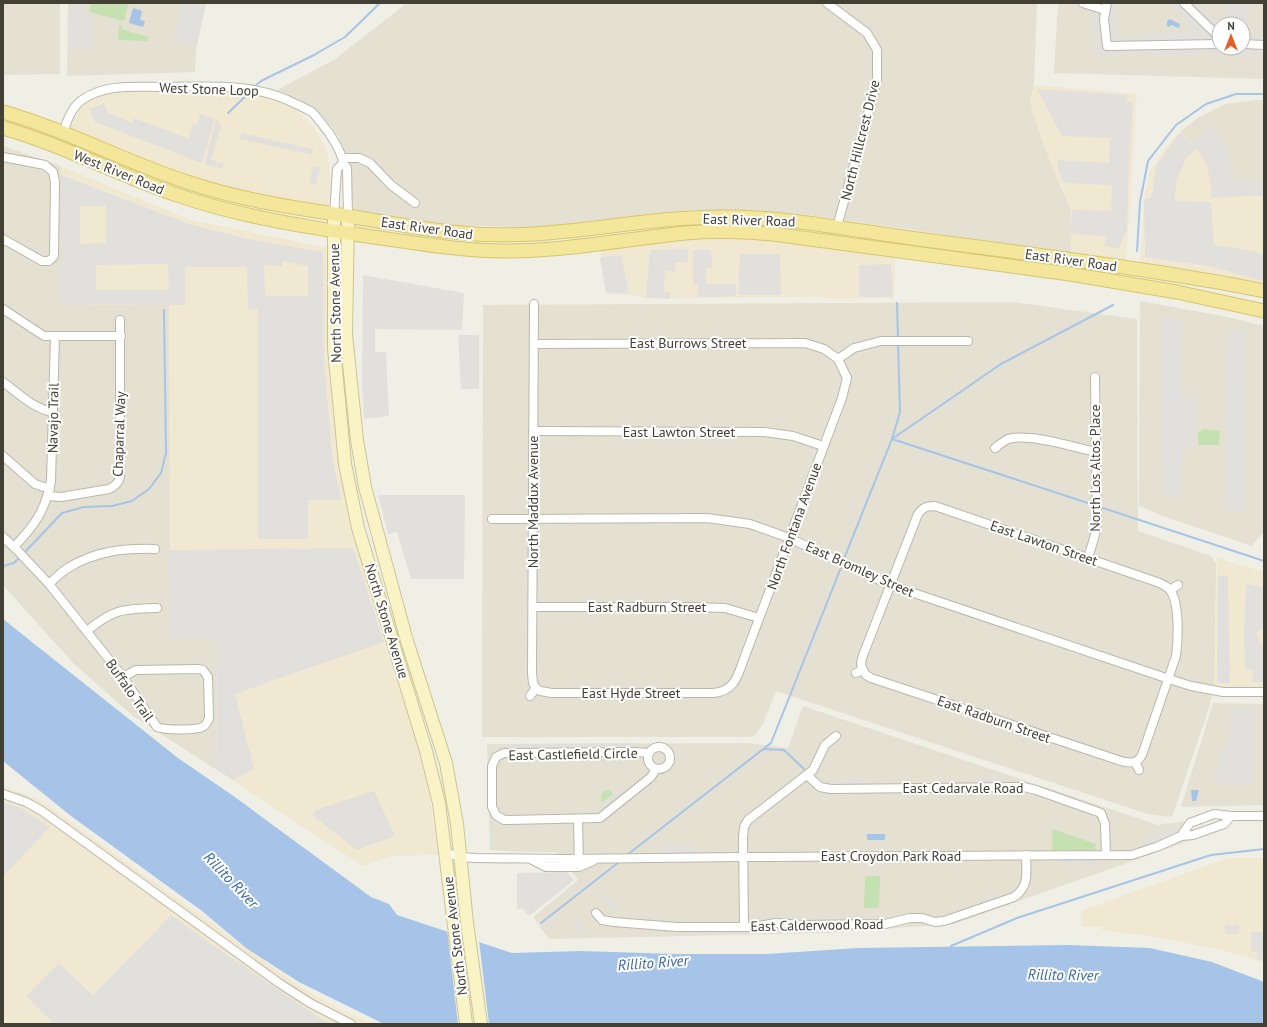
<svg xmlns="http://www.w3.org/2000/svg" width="1267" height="1027" viewBox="0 0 1267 1027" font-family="'PT Sans',sans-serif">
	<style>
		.residential { fill: #e4e1d3; fill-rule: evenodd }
		.commercial { fill: #f1e8d1 }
		.green { fill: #c5e1b1 }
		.parking { fill: #e2e0dd; fill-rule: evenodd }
		.water { fill: #a6c4e8 }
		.pier { fill: #f0efe5 }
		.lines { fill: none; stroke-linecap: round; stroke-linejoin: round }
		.stream { stroke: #a6c4e8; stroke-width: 2 }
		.street-casing { stroke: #bbb7a8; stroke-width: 10 }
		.secondary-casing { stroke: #ccc598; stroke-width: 14 }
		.primary-casing { stroke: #d7c56c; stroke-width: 15 }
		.street { stroke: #fff; stroke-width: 8 }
		.secondary { stroke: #f9f3c6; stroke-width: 12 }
		.primary { stroke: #f4e69a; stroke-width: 13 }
		.labels { text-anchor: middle; stroke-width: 4; stroke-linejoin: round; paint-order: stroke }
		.street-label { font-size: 14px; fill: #423f35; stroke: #fff }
		.water-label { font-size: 15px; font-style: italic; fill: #3968a3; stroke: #fff }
	</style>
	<rect width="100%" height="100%" fill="#f0efe5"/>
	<g class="residential">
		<polygon points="3,3 60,3 60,74 3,75"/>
		<polygon points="68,3 206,3 196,50 195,72 67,76"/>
		<polygon points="407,3 1037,3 1034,85 1030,100 1050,161 1071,210 1071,253 809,215 747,210 694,210 556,228 445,225 353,212 350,164 338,135 320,113 299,99 277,90 334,60"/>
		<path d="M1058,3h206v76l-210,-6zM1219,24h24v24h-24z"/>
		<polygon points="1256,100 1264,100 1264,196 1211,197 1211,180 1202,154 1180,132 1199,117 1225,104"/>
		<polygon points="3,146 61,166 61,304 169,305 171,639 216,639 217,770 133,716 73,663 3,585"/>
		<polygon points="1140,301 1228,317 1264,326 1264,532 1252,546 1165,517 1139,506"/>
		<polygon points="1013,302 1137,319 1138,531 1211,556 1216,563 1215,679 1210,705 1172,817 1147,814 776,691 763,724 754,736 749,737 482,737 483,305"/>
		<polygon points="1213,703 1264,704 1264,805 1181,807"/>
		<polygon points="803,706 1158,825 1184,821 1192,840 954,924 827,933 549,939 533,917 578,880 556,852 526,852 490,850 487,744 749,743 788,748"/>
	</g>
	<g class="commercial">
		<polygon points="1034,85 1137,94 1126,262 1071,253 1071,209 1050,161 1033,115 1030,100"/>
		<polygon points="223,91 258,94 274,97 293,108 310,122 322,139 328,156 331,188 327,207 262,197 209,183 169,170 70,129 78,112 88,102 104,95 126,92"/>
		<polygon points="1180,132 1202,154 1209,170 1211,180 1211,197 1264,196 1264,285 1140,263 1145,192 1150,171 1165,148"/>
		<polygon points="61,166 188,219 327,248 327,333 334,426 344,491 379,626 426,769 438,855 391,856 363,866 217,770 216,639 171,639 169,305 61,304"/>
		<polygon points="716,238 750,239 789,242 895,258 894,298 829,299 818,297 776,297 647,299 634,295 610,295 600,250 670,242"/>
		<polygon points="1217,558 1264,572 1264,687 1214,687"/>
		<polygon points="3,787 12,789 43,802 297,985 337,1008 375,1024 3,1024"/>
		<polygon points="1228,858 1264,858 1264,963 1226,951 1162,938 1102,930 1101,927 1081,927 1081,911"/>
	</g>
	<g class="green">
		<polygon points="92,3 129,3 124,21 89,12"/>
		<polygon points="119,25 122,26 122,29 148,37 147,41 118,40"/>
		<polygon points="1204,429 1220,431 1219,445 1198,445 1198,432"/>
		<path d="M609,790l4,4 -11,9c-2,-6 -1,-8 2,-12z"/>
		<polygon points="1052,829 1096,844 1095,850 1052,850"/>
		<polygon points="865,876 880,876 879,908 864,908"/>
	</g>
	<g class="parking">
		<polygon points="69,3 83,3 83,16 92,17 91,49 69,49"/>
		<polygon points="183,3 206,3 196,46 174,41"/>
		<path d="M1059,3h58l-3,7 2,20 2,5 7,5 23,-7 47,-1 -26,-29h29l21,21 5,-3 4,-18h23l-8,30 21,3v20l-16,1 -26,-4 -125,3 -4,-45 -21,-7zM1219,24h24v24h-24z"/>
		<polygon points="1037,89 1127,95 1127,101 1133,102 1129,165 1127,229 1119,249 1104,246 1107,236 1071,234 1072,210 1111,211 1112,185 1064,183 1058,171 1058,160 1108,163 1109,164 1110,138 1062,136"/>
		<polygon points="104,103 107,112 132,123 134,118 189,139 193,123 198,124 200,114 214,119 202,163 95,122 89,109"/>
		<polygon points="216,119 221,126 211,160 224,163 223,169 205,164"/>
		<polygon points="1210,126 1223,144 1229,157 1233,174 1233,182 1259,181 1264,179 1264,195 1212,198 1210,178 1205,160 1196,148 1186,159 1177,179 1174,201 1211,202 1214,245 1253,251 1264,255 1264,281 1208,266 1145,257 1144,200 1151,197 1157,164 1180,133 1192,144"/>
		<polygon points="241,133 313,149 312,155 240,139"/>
		<polygon points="313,166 320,168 316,185 309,184"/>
		<path d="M61,175l128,49 63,16 71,12 1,107 8,96 9,45h-33v39h-50v-229l-10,-1 -1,-42h-62v38l-124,-1zM80,206h26v37l-26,1zM283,261l25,5v30h-43l-1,-31 18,1zM96,265l72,-1 1,26h-73z"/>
		<polygon points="688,249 688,262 675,262 675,271 665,271 664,292 670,292 670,299 646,297 650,250"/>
		<polygon points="693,250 711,250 712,268 706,268 706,284 736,284 736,296 698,297 698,284 693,284"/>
		<polygon points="740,254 780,254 781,295 738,295"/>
		<polygon points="621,255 629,293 606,293 600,258"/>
		<polygon points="891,264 893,297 859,297 859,265"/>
		<polygon points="363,275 464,293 462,330 375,329 375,352 386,352 389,416 364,419 362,384"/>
		<polygon points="1162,319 1183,320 1182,397 1195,397 1195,445 1183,446 1182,497 1164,496"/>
		<polygon points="1228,331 1245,331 1246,511 1225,511"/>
		<polygon points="458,335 479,335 479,389 461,389"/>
		<polygon points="378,495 465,495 464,579 411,579 397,532 388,534"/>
		<polygon points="353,548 384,642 235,694 254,769 233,780 217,770 216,639 171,639 169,550"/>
		<polygon points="1218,576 1228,576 1230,683 1217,683"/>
		<polygon points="1246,583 1264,588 1264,627 1256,633 1264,650 1264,682 1253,682 1253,669 1245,669 1244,633"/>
		<polygon points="1234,709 1255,709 1253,785 1216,784 1216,769 1221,769 1221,754 1225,754 1226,741 1230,741 1231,724 1232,724 1232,717 1234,716"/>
		<polygon points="638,743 639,749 510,751 510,744"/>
		<polygon points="976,778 1003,778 1003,784 976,785"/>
		<polygon points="863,779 864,785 836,785 835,780"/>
		<polygon points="622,789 627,795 607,810 602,804"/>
		<polygon points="374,791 395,836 357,850 312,815 316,810"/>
		<polygon points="3,803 19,807 50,827 3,876"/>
		<polygon points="1175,827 1179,835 1147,849 1143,840"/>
		<polygon points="663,846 693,846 693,858 662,858"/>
		<polygon points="1064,856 1099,857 1099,865 1063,864"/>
		<polygon points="567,872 574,880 529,916 522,908 517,909 517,873"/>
		<polygon points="996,893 998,899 985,904 983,898"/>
		<polygon points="602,894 614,900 620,909 614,911 607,902 600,899"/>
		<polygon points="171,915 227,955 324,1021 332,1024 140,1024 138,1023 137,1024 54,1024 26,996 59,963 93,995"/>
		<polygon points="573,917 580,917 581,924 585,930 582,935 577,930"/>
		<rect x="1225" y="925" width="14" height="9"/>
		<polygon points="1251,932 1264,932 1264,960 1257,959 1257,952 1251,952"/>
	</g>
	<g class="water">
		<polygon points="133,8 142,11 140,20 145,21 143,27 129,23"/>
		<polygon points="1170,19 1180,24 1179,28 1171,25 1169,27 1167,26 1167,21"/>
		<polygon points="3,619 178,758 232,795 371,897 389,904 397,915 506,951 512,953 581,951 676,954 766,954 858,948 1068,945 1150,948 1212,962 1264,982 1264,1024 384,1024 299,982 246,948 202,911 71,816 3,761"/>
		<polygon points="1191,790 1199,790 1196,801 1192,801"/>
		<rect x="867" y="834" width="18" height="6"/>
	</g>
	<polygon class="pier" points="447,929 479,940 489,1024 458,1024"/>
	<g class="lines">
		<g class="stream">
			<polyline points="254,87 261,81 314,55 345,37 380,3"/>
			<polyline points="228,113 250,92"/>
			<polyline points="1137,251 1140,202 1148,161 1176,125 1206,104 1236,94 1264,94"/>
			<polyline points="897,303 898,339"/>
			<polyline points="898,343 900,412 892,439 1094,505"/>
			<polyline points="1100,507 1264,561"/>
			<polyline points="24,553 62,513 84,507 112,506 132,501 149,489 161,473 166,453 164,310"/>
			<polyline points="843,561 892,439 1001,364 1113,305"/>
			<polyline points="3,566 14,563 21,556"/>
			<polyline points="764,749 784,750 804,769"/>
			<polyline points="627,855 771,743 842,565"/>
			<polyline points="541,923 619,862"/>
			<polyline points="951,946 1017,918 1211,855 1264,849"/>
		</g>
		<defs>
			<g id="street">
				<polyline points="827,3 867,33 877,50 877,79 874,92 837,227"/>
				<polyline points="1083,3 1105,10"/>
				<polyline points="1107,3 1104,19 1107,46 1219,44"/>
				<polyline points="1184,3 1219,37"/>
				<polyline points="1243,44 1264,45"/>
				<path d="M63,133c4,-12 8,-25 19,-33 24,-17 55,-13 83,-13 44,-1 93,-4 133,18 5,2 10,5 14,7 6,6 12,15 17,21 6,9 13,20 14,30l4,5 1,48"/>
				<polyline points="3,157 45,165 53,172 55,182 54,256 49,261 42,261 3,239"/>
				<polyline points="343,158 359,158 370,163 391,185 415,203"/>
				<polyline points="334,214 337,169 343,163"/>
				<path d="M3,309l41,27h11l-4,145c-6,30 -16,44 -37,66"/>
				<polyline points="55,336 121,336"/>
				<polyline points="534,344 805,343 824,349 838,359"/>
				<polyline points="838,359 854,348 881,341 968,341"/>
				<path d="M3,382c15,11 31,27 50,30"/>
				<polyline points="533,431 764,432 793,436 823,446"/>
				<path d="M995,448c4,-3 9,-7 13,-9 22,-6 65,8 88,13"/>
				<polyline points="3,456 35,484 50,489"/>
				<path d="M48,496l13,1 48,-8c6,-3 10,-6 11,-13v-156"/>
				<polyline points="492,519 707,518 750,524 789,538 890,585 1169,679 1191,686 1223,692 1264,692"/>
				<path d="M3,537l14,13 32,34 74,93 34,50c6,3 41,4 47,-1 3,-2 4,-5 5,-8l-1,-41 -5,-7 -4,-1 -63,1 -13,7"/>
				<polyline points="1088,558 1095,535 1097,524 1095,377"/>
				<path d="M49,584c6,-5 12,-12 19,-16 27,-17 57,-20 87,-19"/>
				<polyline points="1170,590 1178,585"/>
				<polyline points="533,607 695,607 725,608 759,618"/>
				<path d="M87,631c26,-22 36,-22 70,-23"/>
				<path d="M856,673l7,-3 3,5 5,3 247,82c9,3 19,5 24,-5l34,-99c2,-15 4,-53 -6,-66 -3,-4 -8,-6 -13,-8l-222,-76c-8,0 -12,1 -17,8l-56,144 -1,7 2,5"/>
				<path d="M536,688l4,3 12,2h161c23,-2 25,-19 32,-37l97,-258 5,-20 -9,-19"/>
				<polyline points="530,696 536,688 533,683 532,673 534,304"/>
				<circle cx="659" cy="758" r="11"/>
				<polyline points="649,753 635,752 504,753 496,757 492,766 492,807 496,815 504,820 600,818 651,777 656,769"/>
				<polyline points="1135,762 1139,770"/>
				<polyline points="807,775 820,787 831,789 1024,787 1036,790 1101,813 1105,824 1106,855"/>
				<polyline points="3,794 26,802 42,811 279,983 310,1003 351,1024"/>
				<polyline points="578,819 579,865"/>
				<polyline points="1181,836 1190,823 1214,814 1231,816 1264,816"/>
				<polyline points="446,853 461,857 475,858 565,859 743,857 1132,855 1159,846 1181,836 1193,835 1224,824 1231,816"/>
				<polyline points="532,860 546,867 579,867 593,861"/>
				<path d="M596,913l6,7 12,2 63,5h76l23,-4 26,2 83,-1 25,-6h12l13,4 9,-1 70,-24c16,-11 12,-25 12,-42"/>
				<polyline points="744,927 743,838 744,827 748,820 813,770 825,745 836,736"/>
			</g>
			<g id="secondary">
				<polyline points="334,214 334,348 345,464 358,528 426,751 439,803 466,1024"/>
				<polyline points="348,216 346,335 357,440 365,487 407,641 446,763 457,824 467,923 481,1024"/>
			</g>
			<g id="primary">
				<path d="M3,112c64,18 124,51 187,71 51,17 105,25 158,33 38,6 76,14 115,17 89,9 175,-17 264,-16 67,0 132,15 198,23 77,10 154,20 231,32 36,6 72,11 108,19"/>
				<path d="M3,128c60,17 115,47 174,67 55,19 112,29 170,38 43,6 86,14 130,17 72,5 138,-10 209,-17 29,-3 58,-1 87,1l297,40 107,18 87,19"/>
			</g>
		</defs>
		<use href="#street" class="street-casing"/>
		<use href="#secondary" class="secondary-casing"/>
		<use href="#primary" class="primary-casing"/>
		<use href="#street" class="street"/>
		<use href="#secondary" class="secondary"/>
		<use href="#primary" class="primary"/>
	</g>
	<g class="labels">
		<g class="street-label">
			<text transform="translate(209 89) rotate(2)" y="5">West Stone Loop</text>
			<text transform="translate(860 140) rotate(-76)" y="5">North Hillcrest Drive</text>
			<text transform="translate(119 172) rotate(22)" y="5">West River Road</text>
			<text transform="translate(749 220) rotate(2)" y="5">East River Road</text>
			<text transform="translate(427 228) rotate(8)" y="5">East River Road</text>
			<text transform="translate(1071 260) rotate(8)" y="5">East River Road</text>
			<text transform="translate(335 303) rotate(-91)" y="5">North Stone Avenue</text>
			<text x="688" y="348">East Burrows Street</text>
			<text transform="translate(53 418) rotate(-89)" y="5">Navajo Trail</text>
			<text x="679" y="437">East Lawton Street</text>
			<text transform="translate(119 434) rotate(-88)" y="5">Chaparral Way</text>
			<text transform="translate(1095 468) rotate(-90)" y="5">North Los Altos Place</text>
			<text transform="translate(533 502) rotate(-90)" y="5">North Maddux Avenue</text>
			<text transform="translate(794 526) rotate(-70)" y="5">North Fontana Avenue</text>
			<text transform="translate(1044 543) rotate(19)" y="5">East Lawton Street</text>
			<text transform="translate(860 569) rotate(24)" y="5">East Bromley Street</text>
			<text x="647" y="612">East Radburn Street</text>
			<text transform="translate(387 621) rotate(73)" y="5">North Stone Avenue</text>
			<text transform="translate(130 690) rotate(55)" y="5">Buffalo Trail</text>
			<text x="631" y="698">East Hyde Street</text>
			<text transform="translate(994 719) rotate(19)" y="5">East Radburn Street</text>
			<text transform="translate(573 754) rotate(-1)" y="5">East Castlefield Circle</text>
			<text x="963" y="793">East Cedarvale Road</text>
			<text x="891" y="861">East Croydon Park Road</text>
			<text transform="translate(817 925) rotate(-1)" y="5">East Calderwood Road</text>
			<text transform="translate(455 936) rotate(-97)" y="5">North Stone Avenue</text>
		</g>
		<g class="water-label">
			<text transform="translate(231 880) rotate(46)" y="5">Rillito River</text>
			<text transform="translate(653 963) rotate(-4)" y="5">Rillito River</text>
			<text transform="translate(1063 975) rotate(1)" y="5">Rillito River</text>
		</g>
	</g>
	<rect width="1267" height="1027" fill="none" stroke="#423f35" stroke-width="8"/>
	<g transform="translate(1231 36)"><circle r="19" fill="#ffffff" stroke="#b3b2ae"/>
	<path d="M0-3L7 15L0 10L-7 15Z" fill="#e55e28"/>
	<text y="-6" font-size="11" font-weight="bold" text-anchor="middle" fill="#423f35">N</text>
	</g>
</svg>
